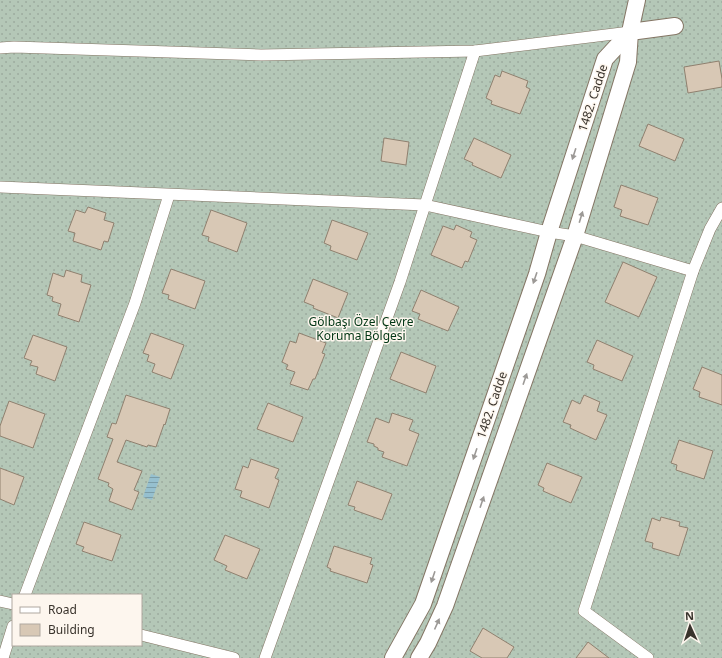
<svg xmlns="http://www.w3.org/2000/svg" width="722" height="658" viewBox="0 0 722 658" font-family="'Noto Sans',sans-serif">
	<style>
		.grass { fill: url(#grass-dots); fill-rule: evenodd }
		.water { fill: url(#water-rules) }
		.building { fill: #d8c8b5; stroke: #8f806f }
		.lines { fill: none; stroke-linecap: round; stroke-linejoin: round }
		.street-casing { stroke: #847564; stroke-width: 12 }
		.secondary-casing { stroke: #847564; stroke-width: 18 }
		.street { stroke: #fff; stroke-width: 11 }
		.secondary { stroke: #fff; stroke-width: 16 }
		.oneway { fill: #9c9996 }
		.labels { text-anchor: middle; stroke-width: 3; stroke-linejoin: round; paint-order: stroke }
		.street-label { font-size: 12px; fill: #39332c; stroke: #fdf6ee }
		.park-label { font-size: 12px; fill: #003614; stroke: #fdf6ee }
	</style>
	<defs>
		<pattern id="grass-dots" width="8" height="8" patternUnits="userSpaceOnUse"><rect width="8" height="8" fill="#b4c7b7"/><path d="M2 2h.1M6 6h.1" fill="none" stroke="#9cab9e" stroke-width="1.8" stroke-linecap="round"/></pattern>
		<pattern id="water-rules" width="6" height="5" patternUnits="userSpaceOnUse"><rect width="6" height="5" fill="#96c0cf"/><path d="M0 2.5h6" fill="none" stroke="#7b9da8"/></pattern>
	</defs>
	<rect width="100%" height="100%" fill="#f8e7d4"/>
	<path class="grass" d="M0,0h722v658h-722zM13,595h128v50h-128z"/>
	<polygon class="water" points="151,474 160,477 152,500 143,497"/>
	<g class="building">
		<polygon points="719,61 722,79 722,87 688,93 684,67"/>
		<polygon points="502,71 528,81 526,87 530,89 520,114 491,104 492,101 486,98 495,75 500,77"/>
		<polygon points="648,124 684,139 675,161 639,146"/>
		<polygon points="384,138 409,142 406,165 381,161"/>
		<polygon points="474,138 511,155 501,178 472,165 473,163 464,159"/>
		<polygon points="621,185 658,198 648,225 620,216 622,210 614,207"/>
		<polygon points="88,207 106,213 104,220 114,223 108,242 104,241 101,250 73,241 75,233 68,231 76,210 85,213"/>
		<polygon points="211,210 247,223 237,252 208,241 209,237 202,235"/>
		<polygon points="332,220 368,233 357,260 330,250 331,246 324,243"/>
		<polygon points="456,225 472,232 470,237 477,240 468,262 465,261 462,268 431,255 443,226 454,230"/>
		<polygon points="623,262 657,277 639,317 605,302"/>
		<polygon points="171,269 205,281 195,309 168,299 169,295 162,293"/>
		<polygon points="66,270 82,275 81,282 91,285 79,322 58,315 61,304 52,301 53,297 47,295 53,273 64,277"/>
		<polygon points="313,279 348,293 338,318 313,308 314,306 304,302"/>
		<polygon points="421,290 459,307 448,331 418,319 420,314 412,311"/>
		<polygon points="151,333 184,345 171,379 152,372 155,364 147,361 149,355 143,353"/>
		<polygon points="299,333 326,343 322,353 325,354 315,379 313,379 308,390 290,384 295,372 286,369 288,365 282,362 290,341 296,343"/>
		<polygon points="33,335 67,347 55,381 36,374 38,367 30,365 32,361 24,358"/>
		<polygon points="597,340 633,356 622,381 593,369 594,365 587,362"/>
		<polygon points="401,352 436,366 426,393 390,379"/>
		<polygon points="702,367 722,375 722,405 699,397 700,392 693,389"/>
		<polygon points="126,395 170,409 165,425 164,424 156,447 148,445 147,447 126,440 117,462 142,471 134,490 139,492 132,510 109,501 113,489 108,486 109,483 98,479 113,439 107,437 112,423 116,424"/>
		<polygon points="584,395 600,402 597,411 607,415 596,440 570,428 571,425 563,422 572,400 580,404"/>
		<polygon points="9,401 45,414 33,448 0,436 0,426"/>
		<polygon points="268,403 303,417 293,442 257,429"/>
		<polygon points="392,413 413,420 409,430 419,434 407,466 382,457 384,452 378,450 378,448 374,446 374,444 367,442 376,418 389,423"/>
		<polygon points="679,440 713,451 704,479 676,470 677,465 671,463"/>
		<polygon points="251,459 279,469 275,478 279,480 269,508 240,497 242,491 235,489 243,466 248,468"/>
		<polygon points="547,463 582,477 571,503 543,491 544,488 538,485"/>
		<polygon points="0,468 24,477 14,505 0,499"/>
		<polygon points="357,481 392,494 382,520 354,510 355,507 348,505"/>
		<polygon points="661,517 680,522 679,526 688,528 679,556 652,548 653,543 645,541 652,518 660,521"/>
		<polygon points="84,522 121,535 112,561 82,551 84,547 76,544"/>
		<polygon points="225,535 260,549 247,579 225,570 227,566 214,560"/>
		<polygon points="334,546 372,558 370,564 373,565 367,583 330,571 331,569 327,567"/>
		<polygon points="483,628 514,647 507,658 482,658 470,651"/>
		<polygon points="588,642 609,658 576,658"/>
	</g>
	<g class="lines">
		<defs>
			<g id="street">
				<polyline points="0,48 14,47 261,55 475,51 630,32"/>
				<polyline points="0,187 425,205 549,232 575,236 693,271"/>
				<polyline points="25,595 135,303 169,195"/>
				<polyline points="0,601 13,604"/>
				<polyline points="141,635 234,658"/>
				<polyline points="3,658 13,626"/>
				<polyline points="265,658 400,282 475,51"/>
				<polyline points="648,658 584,611 693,271 710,229 722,208"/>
			</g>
			<g id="secondary">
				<polyline points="630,32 675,26"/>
				<polyline points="393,658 423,604 537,274 549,232 605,59 630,32"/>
				<polyline points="419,658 428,643 445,606 575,236 628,62 630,32 637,0"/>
			</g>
		</defs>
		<use href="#street" class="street-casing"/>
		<use href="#secondary" class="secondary-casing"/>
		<use href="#street" class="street"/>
		<use href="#secondary" class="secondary"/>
	</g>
	<defs><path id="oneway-solid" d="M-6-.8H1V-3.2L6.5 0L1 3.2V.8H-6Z"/></defs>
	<g class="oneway">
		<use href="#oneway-solid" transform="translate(574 154) rotate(108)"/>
		<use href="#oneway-solid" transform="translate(581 217) rotate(-73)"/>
		<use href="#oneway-solid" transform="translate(535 278) rotate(109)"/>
		<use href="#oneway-solid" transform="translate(525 379) rotate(-71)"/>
		<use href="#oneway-solid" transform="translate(475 454) rotate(109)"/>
		<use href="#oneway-solid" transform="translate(482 502) rotate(-71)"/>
		<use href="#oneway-solid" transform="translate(433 577) rotate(109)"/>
		<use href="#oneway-solid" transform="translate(437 624) rotate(-66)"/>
	</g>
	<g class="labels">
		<g class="street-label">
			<text transform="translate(593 98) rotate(-72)" y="4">1482. Cadde</text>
			<text transform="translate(492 405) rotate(-71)" y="4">1482. Cadde</text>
		</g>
		<g class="park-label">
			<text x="361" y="326">Gölbaşı Özel Çevre<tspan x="361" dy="14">Koruma Bölgesi</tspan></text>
		</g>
	</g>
	<rect x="12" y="594" width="130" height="52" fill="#fdf6ee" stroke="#afa8a0"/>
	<rect x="20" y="607" width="20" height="6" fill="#ffffff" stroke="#afa8a0"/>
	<text x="48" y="614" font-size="12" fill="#39332c">Road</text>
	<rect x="20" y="624" width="20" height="12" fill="#d8c8b5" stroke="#afa8a0"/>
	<text x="48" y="634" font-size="12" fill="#39332c">Building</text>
	<g transform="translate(690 626) rotate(357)" stroke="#fdf6ee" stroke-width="3" paint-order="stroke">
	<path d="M0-3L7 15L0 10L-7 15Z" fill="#39332c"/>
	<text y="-6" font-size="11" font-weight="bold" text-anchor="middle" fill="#39332c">N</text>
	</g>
</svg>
